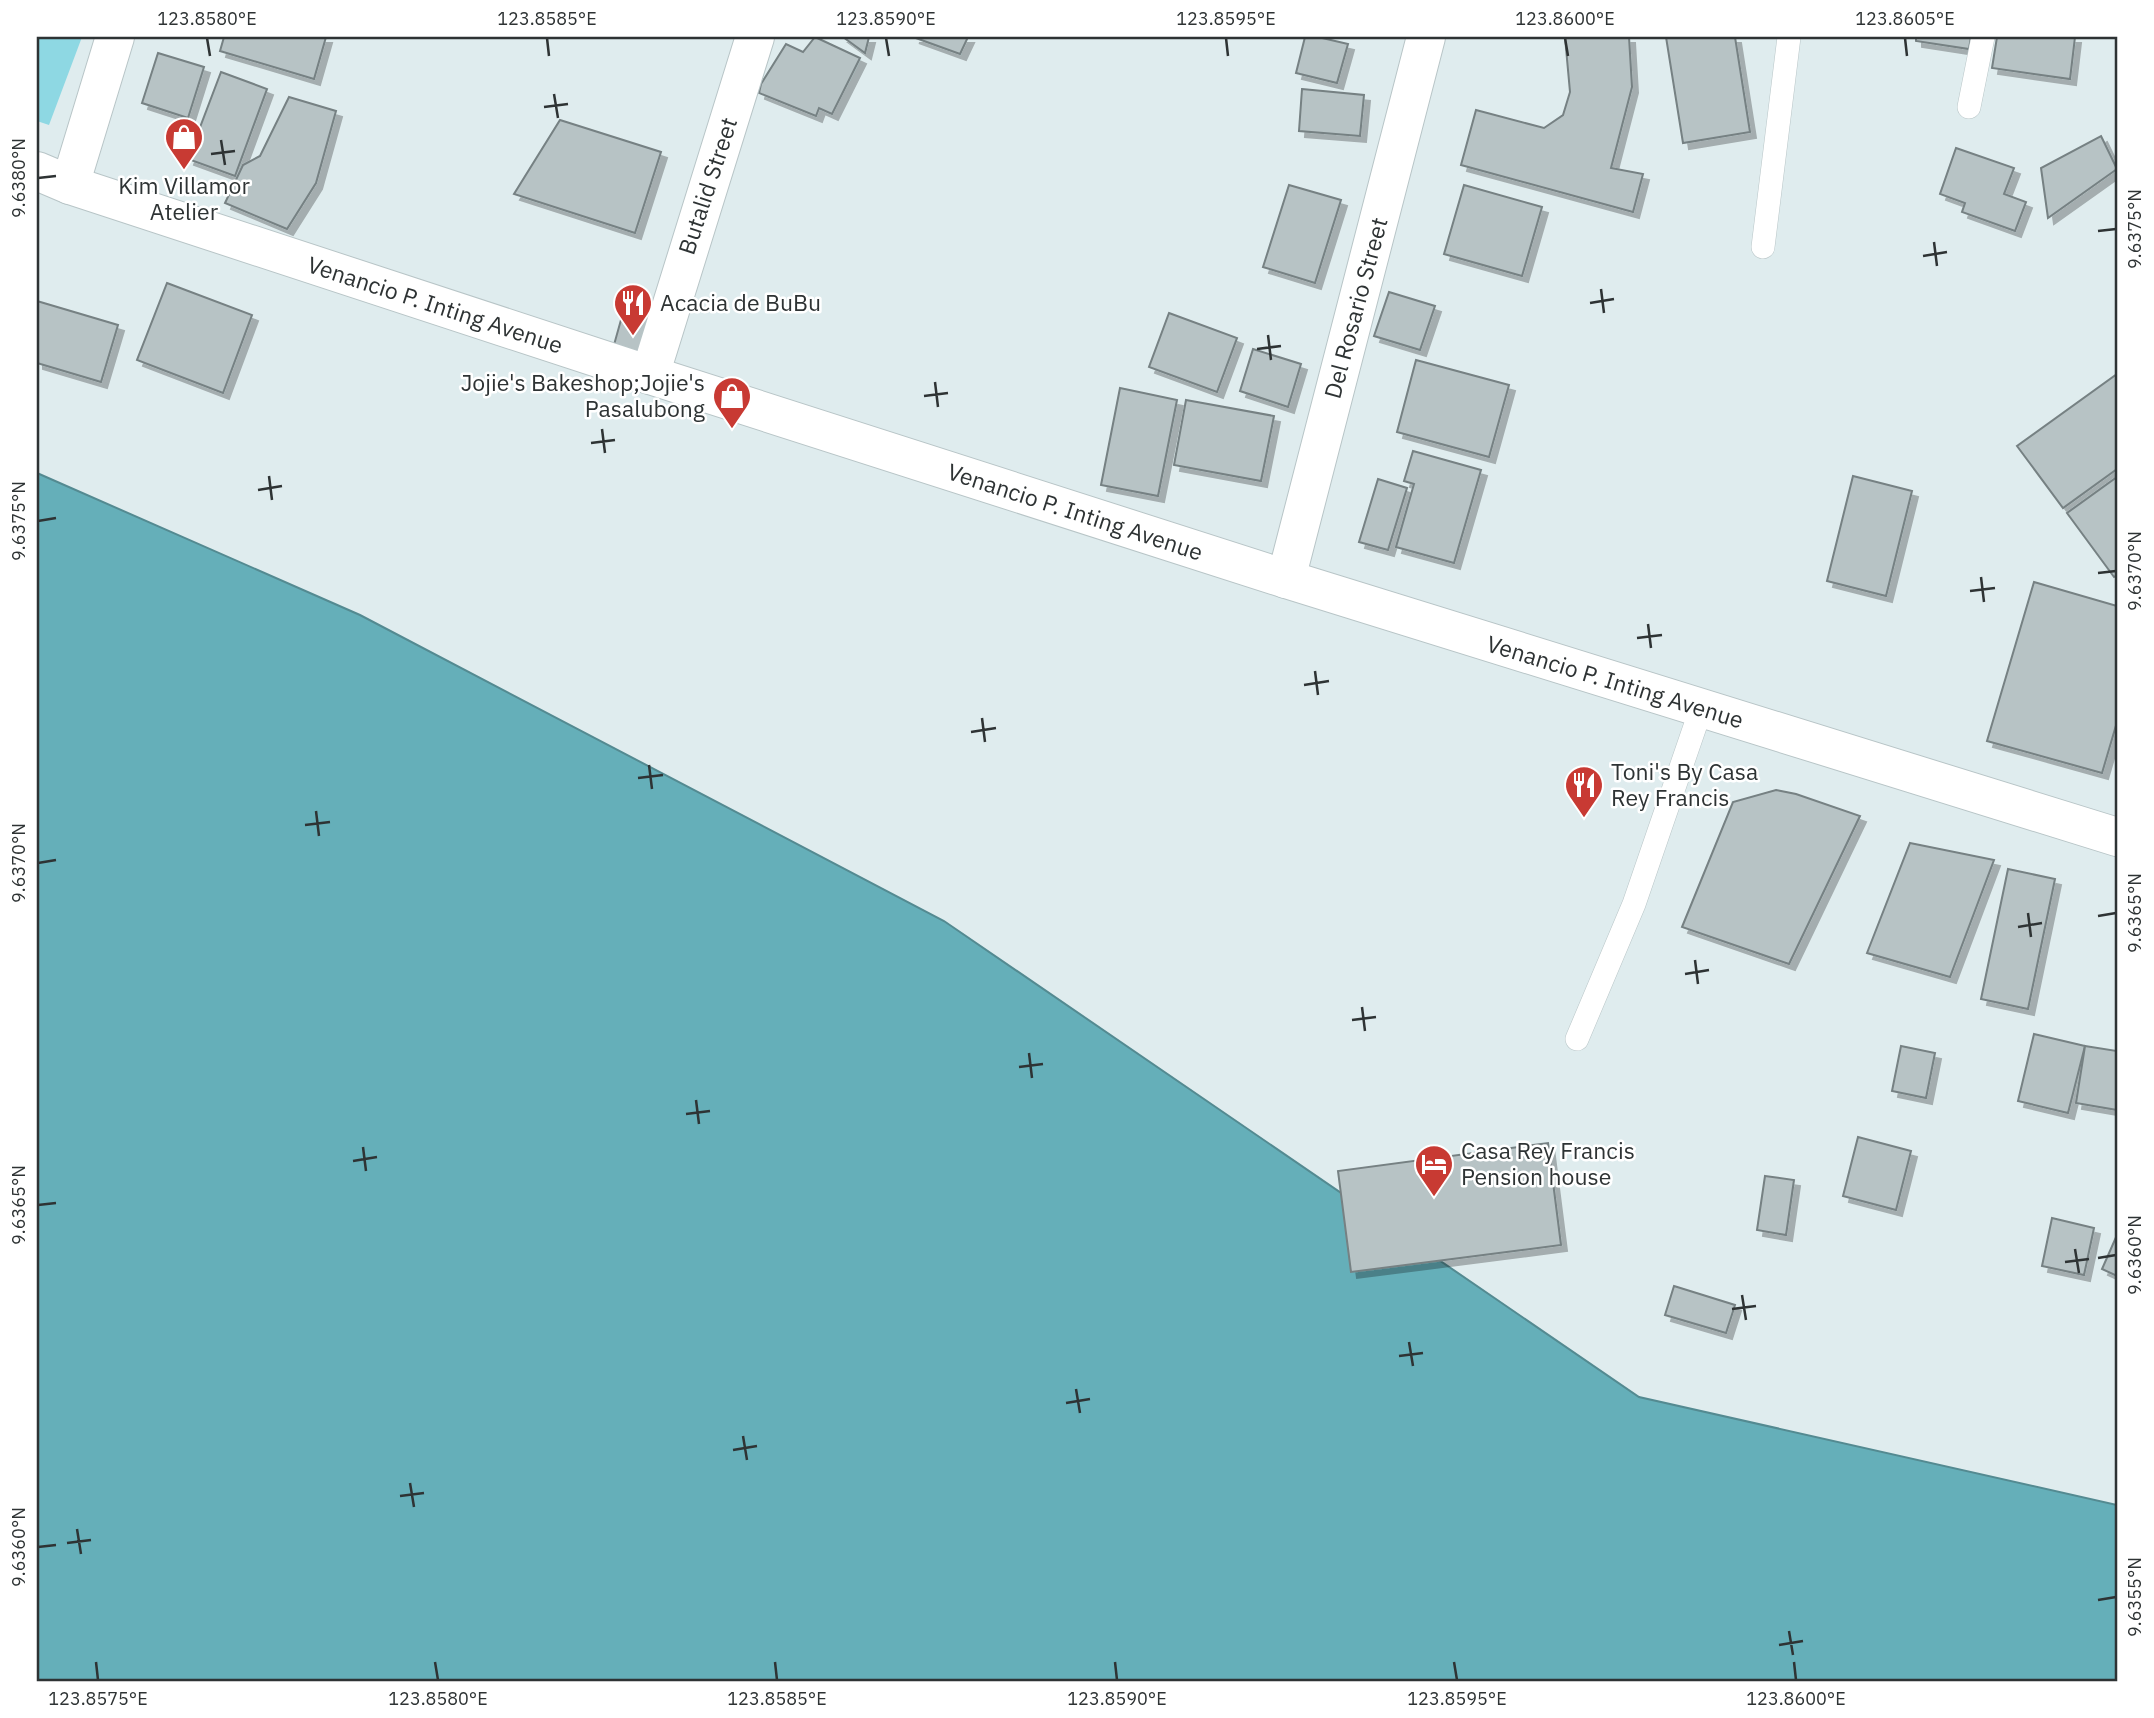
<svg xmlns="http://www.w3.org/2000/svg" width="2154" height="1718" viewBox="0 0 2154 1718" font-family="'IBM Plex Sans',sans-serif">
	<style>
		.green { fill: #8ed8e3 }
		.water { fill: #65afb9; stroke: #548a91; stroke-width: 2 }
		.building { fill: #b7c3c5; stroke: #768183; stroke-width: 2; filter: url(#shadow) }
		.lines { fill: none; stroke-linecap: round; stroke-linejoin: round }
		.service-casing { stroke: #b8c5c7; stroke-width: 24 }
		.minor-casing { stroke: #b8c5c7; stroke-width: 40 }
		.primary-casing { stroke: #b8c5c7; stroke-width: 40 }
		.service { stroke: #fff; stroke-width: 23 }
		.minor { stroke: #fff; stroke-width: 38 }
		.primary { stroke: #fff; stroke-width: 38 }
		.ticks { fill: none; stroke: #2e3334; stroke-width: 2.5 }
		.labels { text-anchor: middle; stroke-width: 5; stroke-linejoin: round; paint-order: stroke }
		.poi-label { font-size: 23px; fill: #2e3334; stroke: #fff; text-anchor: start }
		.street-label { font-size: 23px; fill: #2e3334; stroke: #fff }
		.neatline { fill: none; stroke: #2e3334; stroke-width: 2.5 }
		.ticks-label { font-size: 18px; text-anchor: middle; fill: #2e3334 }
	</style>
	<defs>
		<filter id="shadow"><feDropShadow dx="6" dy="6" stdDeviation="0" flood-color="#0004"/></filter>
	</defs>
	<rect width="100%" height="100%" fill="#dfecee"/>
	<polygon class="green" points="37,37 82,37 49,125 37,121"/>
	<polygon class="water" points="37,473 360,615 944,921 1639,1397 2117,1505 2117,1681 37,1681"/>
	<g class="building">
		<polygon points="224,37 326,37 314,79 220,51"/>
		<polygon points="815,37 860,58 832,114 819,108 816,116 759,93 761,84 786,44 803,52"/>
		<polygon points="843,37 869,37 865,53"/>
		<polygon points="913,37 968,37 960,54"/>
		<polygon points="1305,37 1318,37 1348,44 1337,83 1296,73"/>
		<polygon points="1565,37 1629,37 1632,87 1611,168 1643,174 1633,212 1461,165 1476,110 1544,128 1563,115 1570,92"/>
		<polygon points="1666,37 1735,37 1750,132 1683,143"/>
		<polygon points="1916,37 1971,37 1969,49 1916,41"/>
		<polygon points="1997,37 2075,37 2070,79 1992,68"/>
		<polygon points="158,53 204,67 188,118 142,103"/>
		<polygon points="221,72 267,89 235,176 188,159"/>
		<polygon points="1302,89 1364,95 1360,136 1299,131"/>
		<polygon points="289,97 336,111 316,183 287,229 225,203 243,165 260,156"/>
		<polygon points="560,120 661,152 635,233 514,194"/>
		<polygon points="2101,136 2117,169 2048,218 2041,168"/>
		<polygon points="1956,148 2014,168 2004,194 2026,202 2015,231 1962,212 1965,203 1940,194"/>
		<polygon points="1289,185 1341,200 1315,283 1263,267"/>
		<polygon points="1464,185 1542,207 1522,276 1444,254"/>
		<polygon points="167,283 252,315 223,393 137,360"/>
		<polygon points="1389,292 1435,306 1420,350 1374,336"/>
		<polygon points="37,301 118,325 101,382 37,363"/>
		<polygon points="624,309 655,322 643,363 612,352"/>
		<polygon points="1169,313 1237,338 1217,392 1149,367"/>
		<polygon points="1253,349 1301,364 1288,407 1240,391"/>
		<polygon points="1416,360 1509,385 1489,457 1397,432"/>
		<polygon points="2117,374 2117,469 2063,508 2017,446"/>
		<polygon points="1120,388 1177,400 1158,496 1101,485"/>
		<polygon points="1186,400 1274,416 1261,481 1174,465"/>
		<polygon points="1413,451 1481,470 1454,563 1396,547 1414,484 1404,481"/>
		<polygon points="1853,476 1912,491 1886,596 1827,581"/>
		<polygon points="2117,477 2117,575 2114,577 2067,513"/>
		<polygon points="1378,479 1407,488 1388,550 1359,542"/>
		<polygon points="2034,582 2117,606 2117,722 2102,773 1987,741"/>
		<polygon points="1776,790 1796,794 1860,816 1789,964 1682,927 1733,802"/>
		<polygon points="1910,843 1994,860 1950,977 1867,953"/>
		<polygon points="2008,869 2055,879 2028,1009 1981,999"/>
		<polygon points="2034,1034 2085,1046 2068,1113 2018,1101"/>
		<polygon points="1901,1046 1935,1053 1926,1098 1892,1091"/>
		<polygon points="2085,1046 2117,1051 2117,1110 2076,1103"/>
		<polygon points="1858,1137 1911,1151 1896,1210 1843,1196"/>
		<polygon points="1548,1143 1561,1245 1351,1272 1338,1171"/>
		<polygon points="1765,1176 1794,1180 1786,1235 1757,1230"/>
		<polygon points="2052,1218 2094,1228 2084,1275 2042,1266"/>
		<polygon points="2117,1235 2117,1276 2102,1269"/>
		<polygon points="1674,1286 1735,1305 1726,1333 1665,1315"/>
	</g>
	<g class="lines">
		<defs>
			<g id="service">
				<polyline points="1969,107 1983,37"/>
				<polyline points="1763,247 1789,37"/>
				<polyline points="1577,1039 1634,904 1701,709"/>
			</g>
			<g id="minor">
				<polyline points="70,185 115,37"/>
				<polyline points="650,375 755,37"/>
			</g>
			<g id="primary">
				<polyline points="37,171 70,185 650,375 1286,579 2117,837"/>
				<polyline points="1286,579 1426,37"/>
			</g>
		</defs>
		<use href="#service" class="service-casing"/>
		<use href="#minor" class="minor-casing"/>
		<use href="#primary" class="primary-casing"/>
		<use href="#service" class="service"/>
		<use href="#minor" class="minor"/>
		<use href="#primary" class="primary"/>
	</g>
	<path class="ticks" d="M207,38l3,18M547,38l2,18M886,38l3,18M1226,38l2,18M1565,38l3,18M1905,38l2,18M554,94l4,24M544,107l24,-3M221,140l4,25M211,154l24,-3M38,178l18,-2M2098,231l18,-2M1934,242l3,24M1923,256l24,-4M1601,289l3,24M1590,303l24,-4M1268,335l3,25M1257,349l24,-3M935,382l3,25M924,396l24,-3M602,429l3,24M591,443l24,-3M269,476l3,24M258,490l24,-4M38,521l18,-3M2098,573l18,-2M1981,577l3,25M1970,591l25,-3M1648,624l3,24M1637,638l25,-3M1315,671l3,24M1304,685l25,-4M982,718l3,24M971,732l25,-4M649,765l3,24M638,778l25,-3M316,811l3,25M305,825l25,-3M38,863l18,-3M2028,913l3,24M2098,916l18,-3M2018,927l24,-4M1695,960l3,24M1685,974l24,-4M1362,1007l3,24M1352,1020l24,-3M1029,1053l3,25M1019,1067l24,-3M696,1100l3,24M686,1114l24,-3M363,1147l3,24M353,1161l24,-4M38,1205l18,-2M2075,1249l4,24M2098,1258l18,-3M2065,1262l24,-3M1742,1295l4,25M1732,1309l24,-3M1409,1342l4,24M1399,1356l24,-3M1076,1389l4,24M1066,1403l24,-4M743,1436l4,24M733,1450l24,-4M410,1483l4,24M400,1496l24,-3M77,1529l4,25M67,1543l24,-3M38,1547l18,-2M2098,1600l18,-3M1789,1631l4,24M1779,1645l24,-4M96,1662l2,18M435,1662l3,18M775,1662l2,18M1115,1662l2,18M1454,1662l3,18M1794,1662l2,18"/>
	<defs>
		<symbol id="shop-pin" viewBox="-11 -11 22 30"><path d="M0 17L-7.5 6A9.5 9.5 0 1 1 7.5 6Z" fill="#c83a33" stroke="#fff"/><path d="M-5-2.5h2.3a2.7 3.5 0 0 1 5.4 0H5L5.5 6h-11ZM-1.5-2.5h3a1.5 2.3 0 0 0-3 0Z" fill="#fff"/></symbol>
		<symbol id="restaurant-pin" viewBox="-11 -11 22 30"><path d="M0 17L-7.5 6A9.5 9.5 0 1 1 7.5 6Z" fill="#c83a33" stroke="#fff"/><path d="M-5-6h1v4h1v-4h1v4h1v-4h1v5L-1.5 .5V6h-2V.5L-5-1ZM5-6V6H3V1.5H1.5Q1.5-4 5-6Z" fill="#fff"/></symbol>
		<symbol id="hotel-pin" viewBox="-11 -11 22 30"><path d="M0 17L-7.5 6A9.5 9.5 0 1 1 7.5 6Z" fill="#c83a33" stroke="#fff"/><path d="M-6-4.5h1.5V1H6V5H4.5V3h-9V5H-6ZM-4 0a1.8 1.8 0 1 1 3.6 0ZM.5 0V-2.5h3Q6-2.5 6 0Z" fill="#fff"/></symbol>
	</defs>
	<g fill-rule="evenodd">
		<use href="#shop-pin" x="162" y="115" width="44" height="60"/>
		<use href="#restaurant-pin" x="611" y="281" width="44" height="60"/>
		<use href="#shop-pin" x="710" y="374" width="44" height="60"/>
		<use href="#restaurant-pin" x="1562" y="763" width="44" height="60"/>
		<use href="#hotel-pin" x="1412" y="1142" width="44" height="60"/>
	</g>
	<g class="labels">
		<g class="poi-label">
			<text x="184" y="194" text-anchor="middle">Kim Villamor<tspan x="184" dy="26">Atelier</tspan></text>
			<text x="660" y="311">Acacia de BuBu</text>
			<text x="705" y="391" text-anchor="end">Jojie's Bakeshop;Jojie's<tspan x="705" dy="26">Pasalubong</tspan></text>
			<text x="1611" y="780">Toni's By Casa<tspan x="1611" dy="26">Rey Francis</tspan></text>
			<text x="1461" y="1159">Casa Rey Francis<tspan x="1461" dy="26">Pension house</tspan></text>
		</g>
		<g class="street-label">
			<text transform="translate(708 186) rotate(-72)" y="8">Butalid Street</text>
			<text transform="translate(435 305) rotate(18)" y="8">Venancio P. Inting Avenue</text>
			<text transform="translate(1356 308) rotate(-75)" y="8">Del Rosario Street</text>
			<text transform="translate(1075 512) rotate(18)" y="8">Venancio P. Inting Avenue</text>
			<text transform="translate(1615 682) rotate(17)" y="8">Venancio P. Inting Avenue</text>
		</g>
	</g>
	<rect width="2154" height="1718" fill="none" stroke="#ffffff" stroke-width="77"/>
	<rect x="38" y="38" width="2078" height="1642" class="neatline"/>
	<g class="ticks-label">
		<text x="207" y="25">123.8580°E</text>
		<text x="547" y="25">123.8585°E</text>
		<text x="886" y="25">123.8590°E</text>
		<text x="1226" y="25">123.8595°E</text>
		<text x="1565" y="25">123.8600°E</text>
		<text x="1905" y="25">123.8605°E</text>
		<text transform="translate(19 178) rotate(-90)" y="6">9.6380°N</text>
		<text transform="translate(2135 229) rotate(-90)" y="6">9.6375°N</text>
		<text transform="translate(19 521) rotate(-90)" y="6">9.6375°N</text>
		<text transform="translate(2135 571) rotate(-90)" y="6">9.6370°N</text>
		<text transform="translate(19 863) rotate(-90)" y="6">9.6370°N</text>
		<text transform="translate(2135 913) rotate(-90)" y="6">9.6365°N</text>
		<text transform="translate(19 1205) rotate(-90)" y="6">9.6365°N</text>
		<text transform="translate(2135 1255) rotate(-90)" y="6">9.6360°N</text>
		<text transform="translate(19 1547) rotate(-90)" y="6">9.6360°N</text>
		<text transform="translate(2135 1597) rotate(-90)" y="6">9.6355°N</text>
		<text x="98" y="1705">123.8575°E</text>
		<text x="438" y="1705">123.8580°E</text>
		<text x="777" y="1705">123.8585°E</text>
		<text x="1117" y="1705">123.8590°E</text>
		<text x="1457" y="1705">123.8595°E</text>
		<text x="1796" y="1705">123.8600°E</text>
	</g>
</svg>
